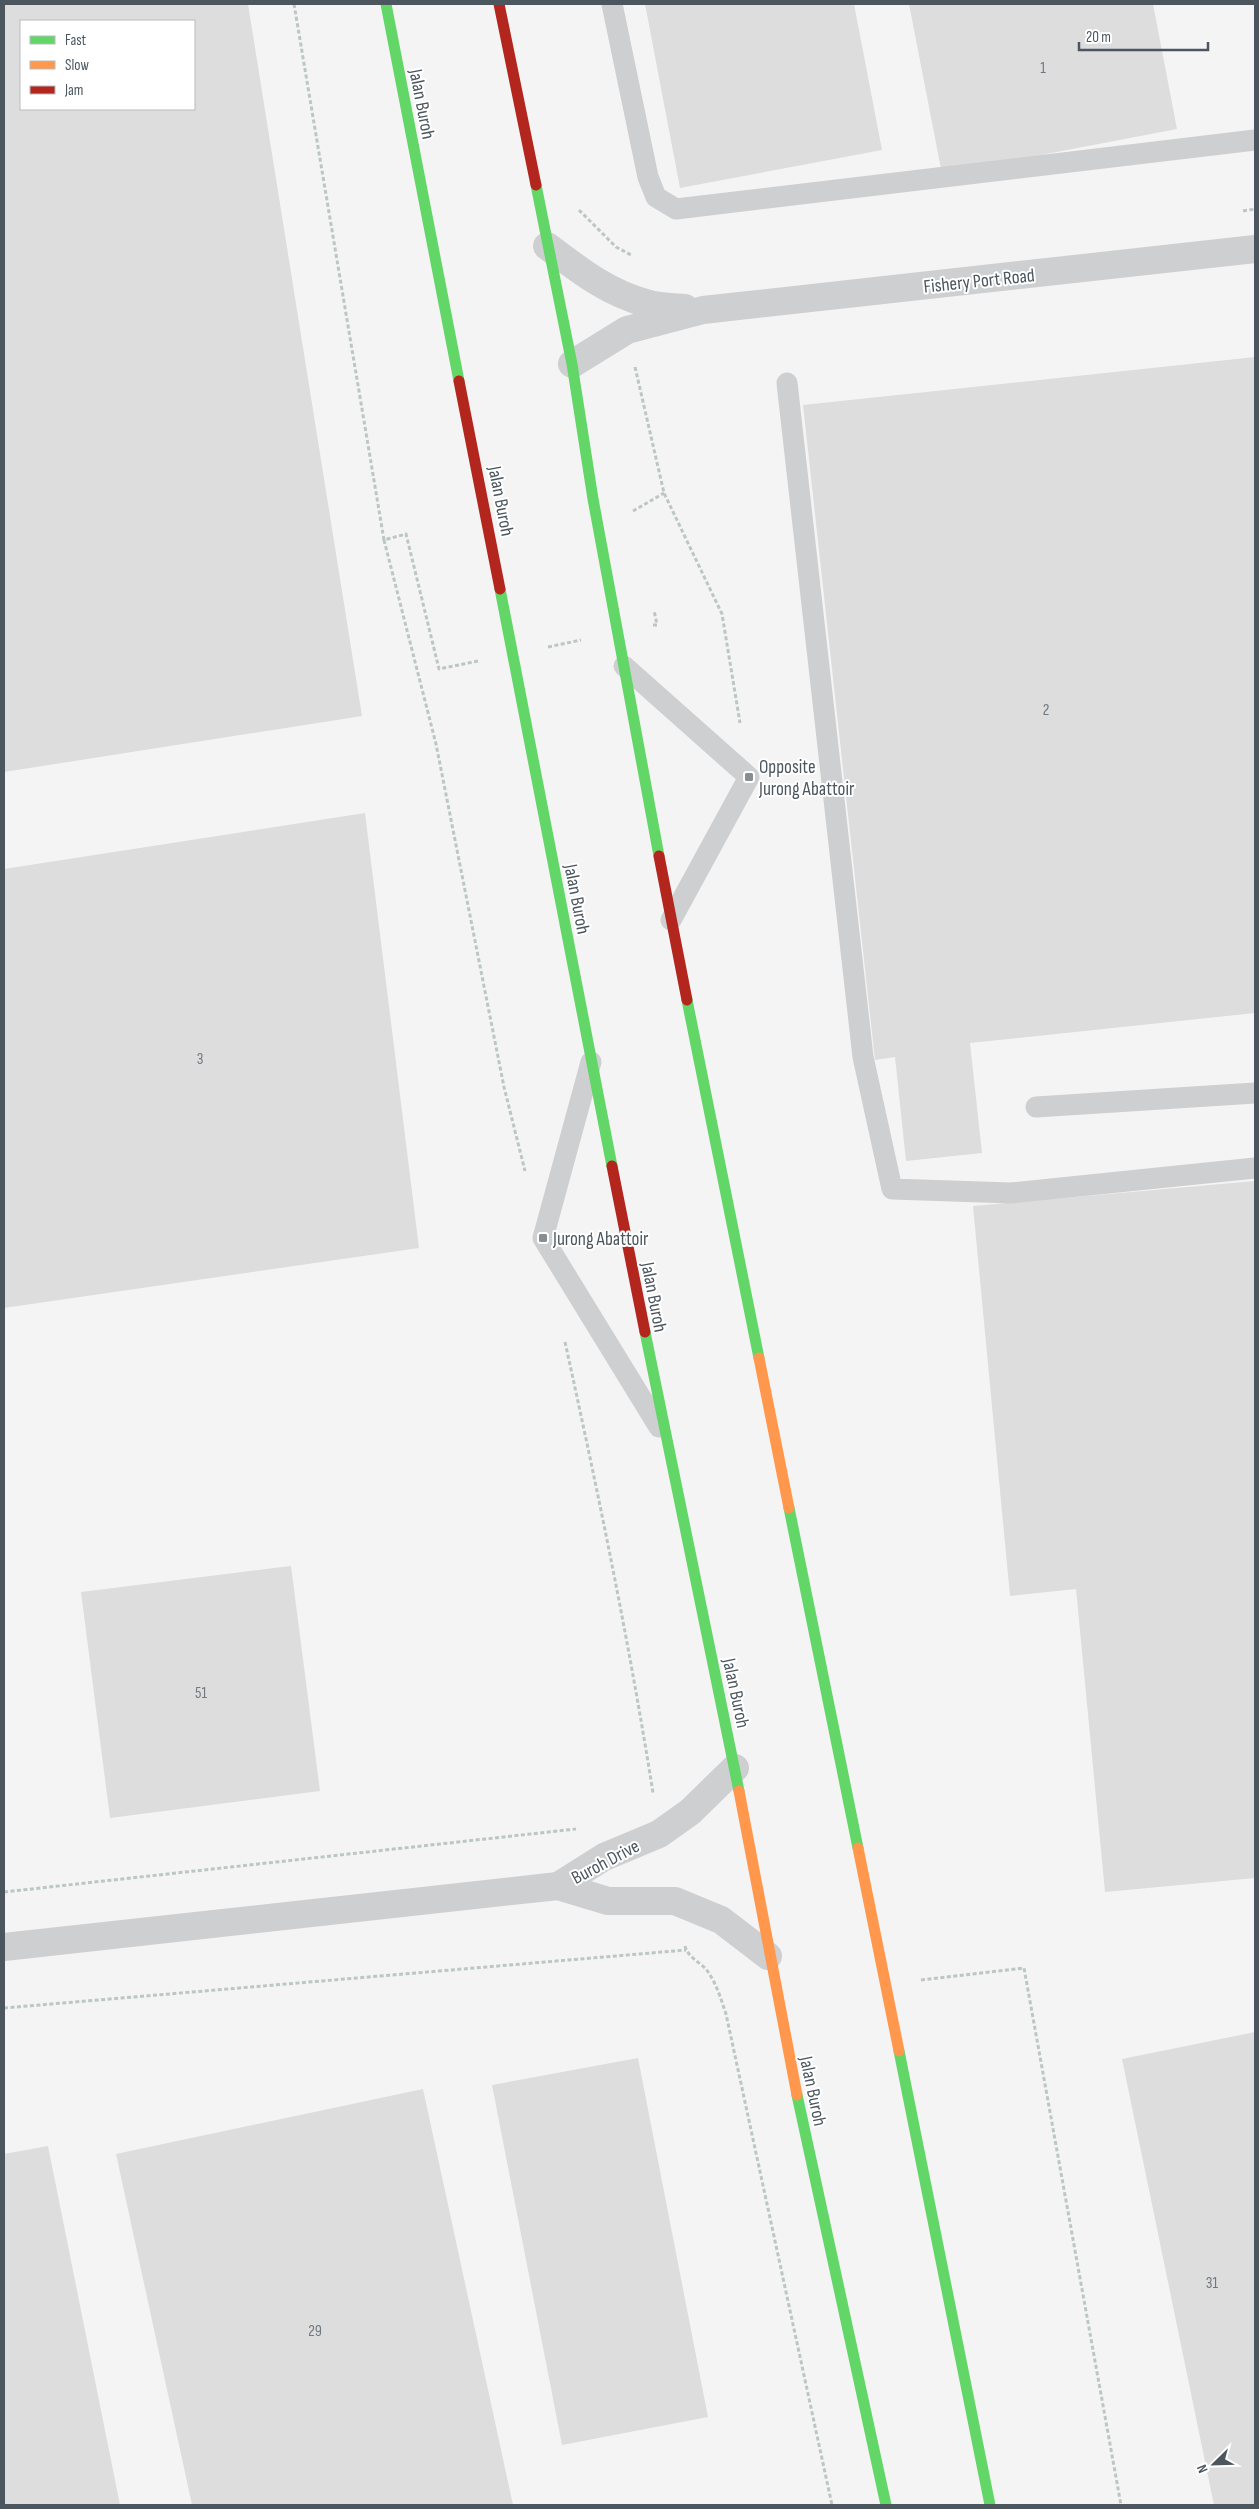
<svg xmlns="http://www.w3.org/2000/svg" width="1259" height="2509" viewBox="0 0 1259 2509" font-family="'Sofia Sans Condensed',sans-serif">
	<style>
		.building { fill: #ddddde; fill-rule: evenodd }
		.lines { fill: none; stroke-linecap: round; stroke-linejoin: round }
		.path { stroke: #bcc7c4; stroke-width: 3; stroke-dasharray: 4 2.5; stroke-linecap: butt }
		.lane { stroke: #cecfd1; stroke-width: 21 }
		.street { stroke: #cecfd1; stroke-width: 28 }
		.fast { stroke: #63d668; stroke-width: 11 }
		.slow { stroke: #ff974d; stroke-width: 11 }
		.jam { stroke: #b3261e; stroke-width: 11 }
		.poi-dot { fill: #868d93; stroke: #fff; stroke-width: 2 }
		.labels { text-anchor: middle; stroke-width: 4; stroke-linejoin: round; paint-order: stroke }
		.number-label { font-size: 16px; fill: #707880 }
		.street-label { font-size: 19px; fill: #4b565f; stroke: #fff }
		.poi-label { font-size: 19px; fill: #4b565f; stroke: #fff; text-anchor: start }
	</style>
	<rect width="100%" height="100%" fill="#f4f4f4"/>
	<g class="building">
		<path d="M4,4h244l114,712 -358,56zM21,21h173v88h-173z"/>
		<polygon points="645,4 854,4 882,150 680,188"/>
		<polygon points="909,4 1153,4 1177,129 942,174"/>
		<polygon points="1255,357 1255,1013 970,1043 982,1153 906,1161 895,1057 875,1060 803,405"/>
		<polygon points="365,813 419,1248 4,1308 4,869"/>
		<polygon points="1255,1181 1255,1878 1105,1892 1076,1589 1010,1596 973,1206"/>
		<polygon points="291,1566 320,1791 110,1818 81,1592"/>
		<polygon points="1255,2032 1255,2505 1214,2505 1122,2059"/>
		<polygon points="638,2058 708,2417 562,2445 492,2085"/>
		<polygon points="423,2089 513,2505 192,2505 116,2154"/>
		<polygon points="48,2146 120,2505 4,2505 4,2154"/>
	</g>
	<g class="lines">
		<g class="path">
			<polyline points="294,4 384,540"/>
			<polyline points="579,210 616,247 633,256"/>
			<polyline points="1243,211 1255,209"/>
			<polyline points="635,367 664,493 722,614 740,723"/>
			<polyline points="633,511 664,493"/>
			<polyline points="653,625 657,625 654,610"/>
			<polyline points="548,647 581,640"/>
			<polyline points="478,661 439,669 406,534 384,540 436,744 504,1087 525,1171"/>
			<path d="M565,1342c33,150 64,299 88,451"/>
			<polyline points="4,1892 576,1829"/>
			<path d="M685,1946c2,10 14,16 21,23 10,13 15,30 20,45l106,491"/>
			<polyline points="921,1980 1024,1968 1121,2505"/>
			<polyline points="4,2008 686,1950"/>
		</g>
		<g class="lane">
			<polyline points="612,4 648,177 656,197 676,209 1255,140"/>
			<polyline points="787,383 863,1057 892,1189 1011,1193 1255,1168"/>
			<polyline points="624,666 749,777 671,920"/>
			<polyline points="591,1062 543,1238 659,1427"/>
			<polyline points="1036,1107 1255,1093"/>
		</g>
		<g class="street">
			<path d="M547,246c32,24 61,47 99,57 12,4 26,4 39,5"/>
			<polyline points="572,364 627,330 703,310 1255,249"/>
			<polyline points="558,1886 604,1857 659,1834 690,1812 735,1768"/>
			<polyline points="4,1947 558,1886 608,1901 675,1901 721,1920 768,1956"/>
		</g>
		<g class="fast">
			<polyline points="386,4 459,381"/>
			<polyline points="536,185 572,364 593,499 659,856"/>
			<polyline points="500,589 612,1166"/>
			<polyline points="687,1000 759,1358"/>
			<polyline points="645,1332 739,1791"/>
			<polyline points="789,1508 858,1848"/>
			<polyline points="899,2051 990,2505"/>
			<polyline points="797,2095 886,2505"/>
		</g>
		<g class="slow">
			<polyline points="759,1358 789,1508"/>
			<polyline points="739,1791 797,2095"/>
			<polyline points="858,1848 899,2051"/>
		</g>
		<g class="jam">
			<polyline points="499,4 536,185"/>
			<polyline points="459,381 500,589"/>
			<polyline points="659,856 687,1000"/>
			<polyline points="612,1166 645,1332"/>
		</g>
	</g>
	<g class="poi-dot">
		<rect x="744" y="772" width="10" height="10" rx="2.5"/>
		<rect x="538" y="1233" width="10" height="10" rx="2.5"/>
	</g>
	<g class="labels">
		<g class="number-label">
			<text x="1043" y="73">1</text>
			<text x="1046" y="715">2</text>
			<text x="200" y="1064">3</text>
			<text x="201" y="1698">51</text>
			<text x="1212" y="2288">31</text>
			<text x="315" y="2336">29</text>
		</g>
		<g class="street-label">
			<text transform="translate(423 104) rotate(79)" y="7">Jalan Buroh</text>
			<text transform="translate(979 280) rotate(-6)" y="7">Fishery Port Road</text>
			<text transform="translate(502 501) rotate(79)" y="7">Jalan Buroh</text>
			<text transform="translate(578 899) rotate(79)" y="7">Jalan Buroh</text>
			<text transform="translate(655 1297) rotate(79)" y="7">Jalan Buroh</text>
			<text transform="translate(737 1693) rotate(78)" y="7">Jalan Buroh</text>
			<text transform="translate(605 1861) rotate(-28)" y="7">Buroh Drive</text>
			<text transform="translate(814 2091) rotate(78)" y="7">Jalan Buroh</text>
		</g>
		<g class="poi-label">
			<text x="759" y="773">Opposite<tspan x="759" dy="22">Jurong Abattoir</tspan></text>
			<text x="553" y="1245">Jurong Abattoir</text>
		</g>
	</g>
	<rect width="1259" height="2509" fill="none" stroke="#4b565f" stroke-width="10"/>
	<rect x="20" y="20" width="175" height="90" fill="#ffffff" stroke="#b7bbbf"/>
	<rect x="30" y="36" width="25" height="8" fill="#63d668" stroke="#b7bbbf"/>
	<text x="65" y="45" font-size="15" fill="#4b565f">Fast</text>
	<rect x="30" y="61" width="25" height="8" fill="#ff974d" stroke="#b7bbbf"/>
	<text x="65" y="70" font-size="15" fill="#4b565f">Slow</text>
	<rect x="30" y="86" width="25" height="8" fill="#b3261e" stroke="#b7bbbf"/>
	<text x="65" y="95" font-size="15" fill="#4b565f">Jam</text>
	<g transform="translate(1214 2464) rotate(247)" stroke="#ffffff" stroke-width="4" paint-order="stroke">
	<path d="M0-4L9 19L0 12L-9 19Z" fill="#4b565f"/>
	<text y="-8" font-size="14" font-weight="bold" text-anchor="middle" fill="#4b565f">N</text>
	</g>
	<path d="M1079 42v8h129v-8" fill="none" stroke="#4b565f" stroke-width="2.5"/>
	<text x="1086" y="42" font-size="15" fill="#4b565f" stroke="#ffffff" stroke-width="4" paint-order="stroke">20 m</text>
</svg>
